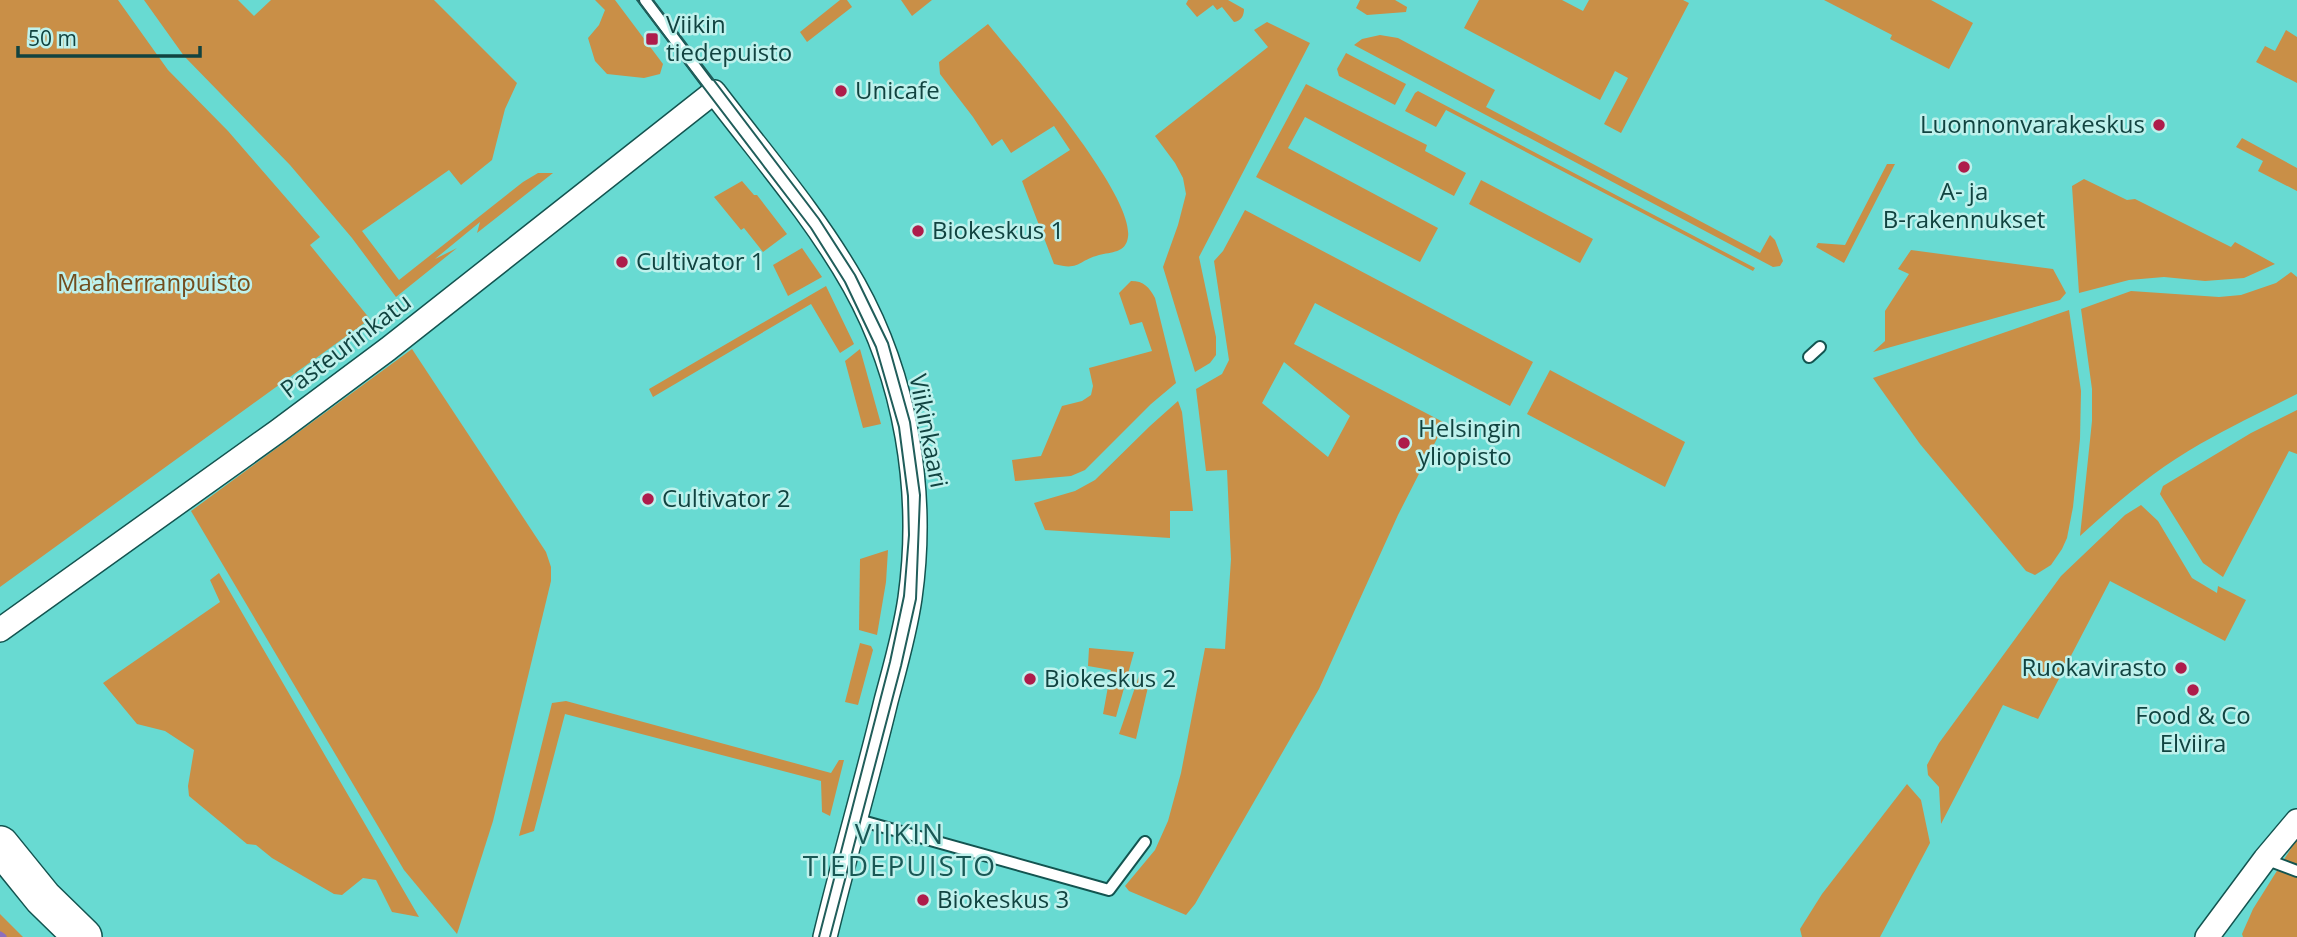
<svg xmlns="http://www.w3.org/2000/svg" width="2297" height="937" viewBox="0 0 2297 937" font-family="'Open Sans',sans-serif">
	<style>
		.green { fill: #c98f47; fill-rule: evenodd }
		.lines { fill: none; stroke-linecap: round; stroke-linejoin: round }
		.stream { stroke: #8d6fbd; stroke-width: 7 }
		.lane-casing { stroke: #135450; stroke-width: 14 }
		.street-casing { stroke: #135450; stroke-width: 26 }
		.primary-casing { stroke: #135450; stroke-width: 40 }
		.lane { stroke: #fff; stroke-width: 10 }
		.street { stroke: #fff; stroke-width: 23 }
		.primary { stroke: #fff; stroke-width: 37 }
		.tram { stroke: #215e5b; stroke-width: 2 }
		.poi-dot { fill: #ae1c4b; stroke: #bef1ec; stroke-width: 2.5 }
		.labels { text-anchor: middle; stroke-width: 5; stroke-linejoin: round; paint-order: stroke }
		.poi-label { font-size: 24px; fill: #114340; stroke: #bef1ec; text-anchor: start }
		.park-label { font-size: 24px; fill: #724d1e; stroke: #bef1ec }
		.street-label { font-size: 24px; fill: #114340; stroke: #bef1ec }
		.quarter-label { font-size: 28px; letter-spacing: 2px; fill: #195855; stroke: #bef1ec }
	</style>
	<rect width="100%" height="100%" fill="#68dad2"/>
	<g class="green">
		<polygon points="0,0 118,0 168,70 228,131 320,237 310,245 370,319 0,587"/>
		<polygon points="144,0 238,0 254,16 271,0 434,0 517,83 505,109 492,160 461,185 449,170 362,231 399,280 523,182 538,173 553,173 477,233 480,222 435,259 457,248 396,297 352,238 290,165 184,56"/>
		<polygon points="595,0 615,0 663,64 660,74 644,78 607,74 595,61 588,38 599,25 605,10"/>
		<polygon points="840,0 847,0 852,7 807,42 800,32"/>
		<polygon points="901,0 932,0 912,16"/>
		<path d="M1188,0h40l16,9c0,7 -3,12 -10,13l-12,-15 -5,3 -4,-5 -16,12 -11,-13z"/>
		<polygon points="1360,0 1395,0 1407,7 1406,12 1367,15 1356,8"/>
		<polygon points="1479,0 1562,0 1583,11 1589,0 1683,0 1689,3 1621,133 1604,124 1628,78 1615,71 1600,100 1464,28"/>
		<polygon points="1824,0 1931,0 1973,23 1949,69 1890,39 1892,35"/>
		<polygon points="1267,22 1310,43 1199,257 1216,337 1216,355 1210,363 1195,372 1163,267 1178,225 1186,194 1183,178 1175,163 1155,136 1268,47 1254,30"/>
		<path d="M988,24c30,37 146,170 140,213 -2,16 -17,15 -29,18 -22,6 -19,16 -45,9l-32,-83 48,-31 -16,-24 -43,27 -9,-14 -10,7 -19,-29 -33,-43 -1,-12z"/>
		<polygon points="2286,30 2297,37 2297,83 2256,62 2265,46 2275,51"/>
		<polygon points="1380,35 1398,38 1495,90 1486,107 1760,253 1770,235 1775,240 1783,261 1780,266 1773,267 1354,45 1362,39"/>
		<polygon points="1346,53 1406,84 1395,105 1339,76 1337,69"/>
		<polygon points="1306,84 1427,145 1425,151 1466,173 1454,196 1305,117 1288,148 1438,228 1420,262 1256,177"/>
		<polygon points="1418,91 1755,268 1753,271 1446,110 1436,127 1405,111 1415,93"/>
		<polygon points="2242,138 2297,168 2297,191 2258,171 2263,161 2236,147"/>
		<polygon points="1887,164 1895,164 1844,263 1816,247 1818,243 1845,245"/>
		<polygon points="2084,179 2127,200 2135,199 2231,247 2235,242 2275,264 2244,278 2205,281 2164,277 2129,280 2079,293 2072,186"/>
		<polygon points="1481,180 1593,239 1580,263 1469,204"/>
		<polygon points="742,181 754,195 757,195 787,234 763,252 744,228 741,230 714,197"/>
		<path d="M1245,210l288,152 -23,44 -195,-103 -21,41 151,79 -47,92 -79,174 -124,215 -9,11 -57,-24 -4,-5 30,-36 13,-29 13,-48 24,-125 20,1 6,-90 -4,-89 -21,1 -10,-82 26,-15 7,-14 -15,-99 9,-10zM1284,362l66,54 -22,41 -66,-54z"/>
		<polygon points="802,248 822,277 788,296 773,265"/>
		<polygon points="1911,250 2053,269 2066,293 2060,300 1873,352 1885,341 1885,311 1909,274 1898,269"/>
		<path d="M2291,272l6,5v117c-32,16 -65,32 -97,50 -44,25 -83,58 -120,92l12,-115v-32l-11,-80 50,-18 88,6 22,-2 35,-12z"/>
		<path d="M1131,281c13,0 18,6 24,17l21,85 -25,21 -66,66 -14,6 -56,5 -3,-21 29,-4 21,-50 20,-5 9,-6 2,-9 -4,-18 63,-17 -10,-29 -12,3 -11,-32z"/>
		<polygon points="826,286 854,344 840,353 811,304 653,397 649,389"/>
		<polygon points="2069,310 2081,391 2080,439 2073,507 2067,538 2062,549 2051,565 2035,575 2026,571 1920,444 1873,378"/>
		<polygon points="412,349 546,552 551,567 551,581 493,821 457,934 404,870 191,511"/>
		<polygon points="860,349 881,424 863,428 845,361"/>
		<polygon points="1550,370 1685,442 1665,487 1527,414"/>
		<polygon points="1178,401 1182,412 1193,511 1170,511 1170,538 1045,530 1034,503 1075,491 1095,480 1150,426"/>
		<polygon points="2297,410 2297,454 2289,451 2223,577 2203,563 2160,494 2163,486 2251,433"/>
		<polygon points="2141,505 2158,521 2192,578 2217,593 2218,586 2246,600 2225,641 2110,581 2038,719 2003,705 1941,824 1939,787 1928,775 1927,765 1939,743 2061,576 2125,515"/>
		<polygon points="888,550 886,582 877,635 859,630 860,559"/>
		<polygon points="219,573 419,917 392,912 376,880 363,878 342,895 334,894 272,858 256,845 247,844 189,796 188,786 194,750 165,731 137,724 103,683 220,602 210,580"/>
		<polygon points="860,643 871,646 873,650 858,705 845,702"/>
		<polygon points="1089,648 1134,652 1116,717 1103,714 1111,670 1088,666"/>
		<polygon points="1140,673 1151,674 1136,739 1119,734"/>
		<polygon points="566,701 831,773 839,760 844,760 830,816 822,812 821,781 565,714 534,831 519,836 552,703"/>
		<polygon points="1907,784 1921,800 1930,843 1880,937 1802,937 1800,929 1822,894"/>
		<polygon points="2297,839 2297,937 2243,937 2242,934 2253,909"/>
		<polygon points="0,914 23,937 0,937"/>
	</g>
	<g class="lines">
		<polyline class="stream" points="0,935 3,937"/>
		<defs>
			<g id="lane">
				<polyline points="645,0 714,92"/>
				<polyline points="1809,357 1820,347"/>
				<polyline points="855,819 1109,890 1145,842"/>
				<polyline points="2265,859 2297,871"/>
			</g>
			<g id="street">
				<path d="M0,630l278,-199 110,-82 326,-257c48,63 101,124 140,193 52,93 71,207 56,313 -5,35 -15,69 -24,103 -19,79 -42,157 -61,236"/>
				<polyline points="2207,937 2265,859 2297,821"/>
			</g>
			<polyline id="primary" points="0,845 43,898 83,937"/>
		</defs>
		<use href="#lane" class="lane-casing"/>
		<use href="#street" class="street-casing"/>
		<use href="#primary" class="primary-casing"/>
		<use href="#lane" class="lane"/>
		<use href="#street" class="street"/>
		<use href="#primary" class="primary"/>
		<g class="tram">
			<polyline points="637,0 811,228 845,282 876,347 899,427 908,496 909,535 904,596 890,662 819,937"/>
			<polyline points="653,0 819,219 855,275 888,343 910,422 920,495 916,599 901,666 830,937"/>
		</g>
	</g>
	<g class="poi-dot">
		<rect x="645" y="32" width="14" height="14" rx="3.5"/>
		<circle cx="841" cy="91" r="7"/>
		<circle cx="2159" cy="125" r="7"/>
		<circle cx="1964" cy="167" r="7"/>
		<circle cx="918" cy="231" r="7"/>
		<circle cx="622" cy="262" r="7"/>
		<circle cx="1404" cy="443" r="7"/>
		<circle cx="648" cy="499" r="7"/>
		<circle cx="2181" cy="668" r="7"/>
		<circle cx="1030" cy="679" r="7"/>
		<circle cx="2193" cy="690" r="7"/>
		<circle cx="923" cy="900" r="7"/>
	</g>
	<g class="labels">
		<g class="poi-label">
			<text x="666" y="33">Viikin<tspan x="666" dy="28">tiedepuisto</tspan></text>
			<text x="855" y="99">Unicafe</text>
			<text x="2145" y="133" text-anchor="end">Luonnonvarakeskus</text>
			<text x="1964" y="200" text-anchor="middle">A- ja<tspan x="1964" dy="28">B-rakennukset</tspan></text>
			<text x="932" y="239">Biokeskus 1</text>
			<text x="636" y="270">Cultivator 1</text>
			<text x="1418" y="437">Helsingin<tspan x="1418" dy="28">yliopisto</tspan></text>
			<text x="662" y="507">Cultivator 2</text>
			<text x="2167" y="676" text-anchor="end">Ruokavirasto</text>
			<text x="1044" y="687">Biokeskus 2</text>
			<text x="2193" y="724" text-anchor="middle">Food &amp; Co<tspan x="2193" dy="28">Elviira</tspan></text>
			<text x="937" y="908">Biokeskus 3</text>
		</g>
		<g class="park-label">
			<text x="154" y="291">Maaherranpuisto</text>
		</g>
		<g class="street-label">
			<text transform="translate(346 346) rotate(-37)" y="8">Pasteurinkatu</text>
			<text transform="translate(928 431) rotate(79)" y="8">Viikinkaari</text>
		</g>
		<g class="quarter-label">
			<text x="900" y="844">VIIKIN<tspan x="900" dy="32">TIEDEPUISTO</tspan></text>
		</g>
	</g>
	<path d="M18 46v10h182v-10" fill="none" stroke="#114340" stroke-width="3.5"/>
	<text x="28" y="46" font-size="21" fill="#114340" stroke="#bef1ec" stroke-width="5" paint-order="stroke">50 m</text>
</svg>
